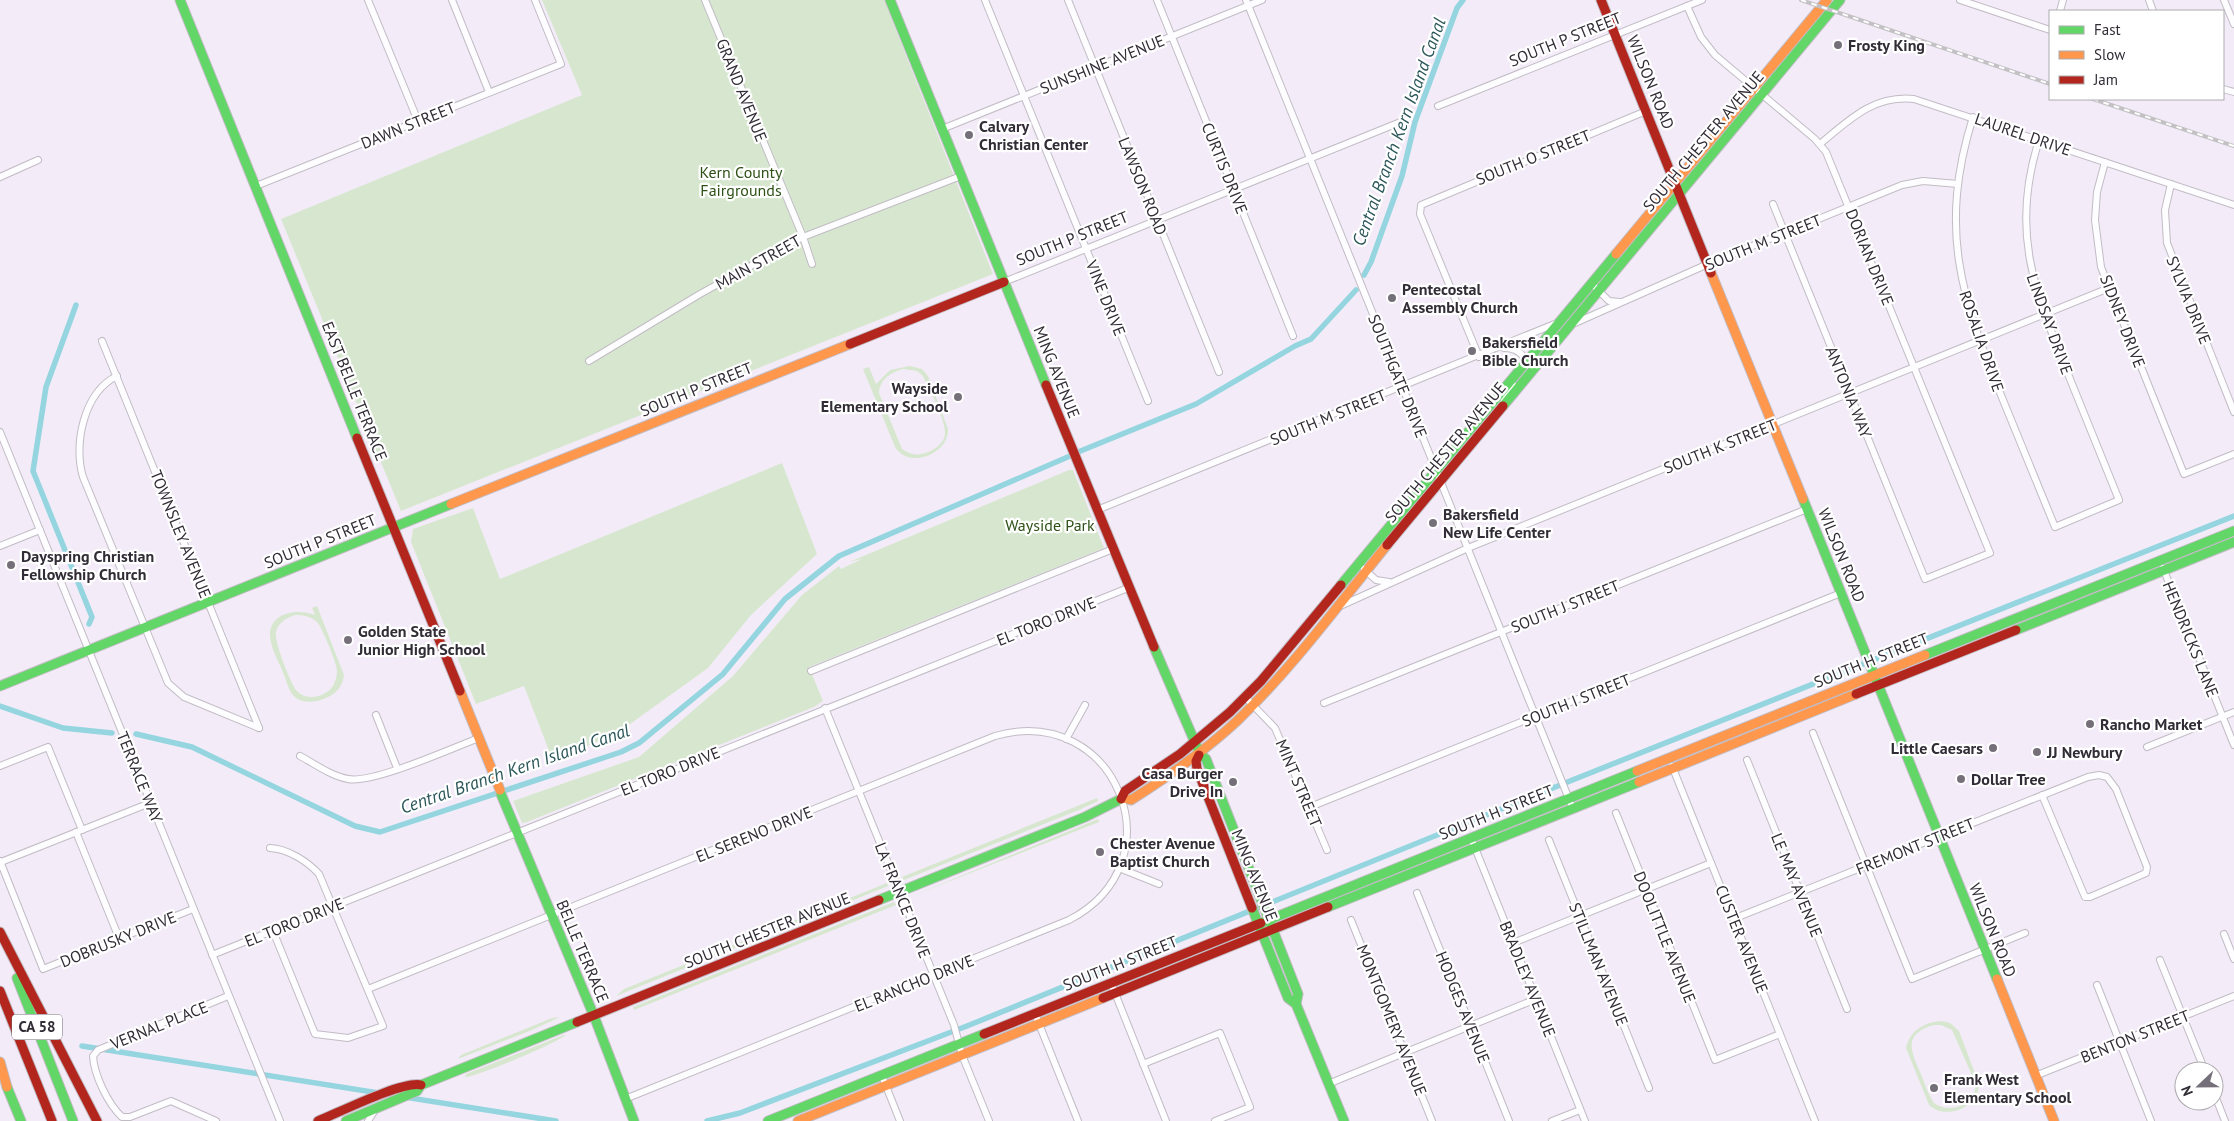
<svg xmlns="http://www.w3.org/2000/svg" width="2234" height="1121" viewBox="0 0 2234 1121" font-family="'PT Sans',sans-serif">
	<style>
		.green { fill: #d7e7cf; fill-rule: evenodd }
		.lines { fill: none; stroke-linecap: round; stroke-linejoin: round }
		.canal { stroke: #94d5df; stroke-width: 5.5 }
		.street-casing { stroke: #c1bcc4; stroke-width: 8 }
		.fast-casing { stroke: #c1bcc4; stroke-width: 11 }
		.slow-casing { stroke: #c1bcc4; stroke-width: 11 }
		.jam-casing { stroke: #c1bcc4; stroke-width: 11 }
		.street { stroke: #fdfcfe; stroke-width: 6 }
		.fast { stroke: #63d668; stroke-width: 9 }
		.slow { stroke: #ff974d; stroke-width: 9 }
		.jam { stroke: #b3261e; stroke-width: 9 }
		.rail-casing { stroke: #c3c1c4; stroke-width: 4 }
		.rail { stroke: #fff; stroke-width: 2; stroke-dasharray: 5.5; stroke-linecap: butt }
		.poi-dot { fill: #756f79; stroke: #fff; stroke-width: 2 }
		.labels { text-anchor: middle; stroke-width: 4.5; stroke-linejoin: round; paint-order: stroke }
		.shield { fill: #fff; stroke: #6f6b72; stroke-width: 1 }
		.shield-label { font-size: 15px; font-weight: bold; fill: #312c35 }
		.street-label { font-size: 16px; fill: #312c35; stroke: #fff }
		.poi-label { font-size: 16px; font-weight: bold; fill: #312c35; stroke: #fff; text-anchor: start }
		.park-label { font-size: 16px; fill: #2c5015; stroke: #fff }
		.water-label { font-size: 18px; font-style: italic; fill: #2a5659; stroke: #fff }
	</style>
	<rect width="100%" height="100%" fill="#f3ecf8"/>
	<g class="green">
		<polygon points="542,0 884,0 993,274 401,511 281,219 582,95"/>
		<path d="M910,366l12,3 6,7 20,53c1,25 -39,41 -53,18l-32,-78 6,-2 7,17 14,-14zM903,369l14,2 5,4c6,9 24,47 23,58 0,9 -9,16 -17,19 -10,4 -18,3 -26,-3l-23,-56c1,-14 11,-20 24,-24z"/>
		<polygon points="782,463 817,554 751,615 708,668 619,732 553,761 524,686 476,704 411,542 413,529 473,508 500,579"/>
		<polygon points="1069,470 1073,470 1104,548 809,667 823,701 814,707 527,822 522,823 513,801 639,757 733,676 802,595 839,566 841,569 862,559 849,562"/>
		<path d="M317,606l27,69c-1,11 -8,19 -18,23 -9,4 -21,6 -30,0 -7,-5 -9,-16 -12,-23 -4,-11 -11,-22 -13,-33 -7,-28 24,-35 44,-27l-3,-7zM295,615c7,0 16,1 22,7 5,5 20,42 20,49 0,5 -2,11 -4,15 -8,11 -27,16 -37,4 -6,-8 -22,-49 -20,-58 2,-9 10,-14 19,-17z"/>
		<polygon points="1097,798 1098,801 1079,810 904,880 902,877"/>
		<polygon points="1098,819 1099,822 910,897"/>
		<polygon points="887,883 888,886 616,996 624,989"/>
		<polygon points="894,902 896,905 634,1010 633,1007"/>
		<polygon points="560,1017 532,1030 458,1059 461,1055 552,1018"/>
		<path d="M1942,1021l8,2 9,8 20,53c0,23 -33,37 -50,21l-23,-57c4,-18 19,-26 36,-27zM1934,1025h7l11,5 23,52c4,22 -25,33 -41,21 -6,-9 -9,-19 -13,-29 -10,-23 -19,-40 13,-49z"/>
		<path d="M566,1034c-3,7 -90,43 -101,43l1,-3z"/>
	</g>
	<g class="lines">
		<g class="canal">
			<polyline points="1364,275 1371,262 1402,176 1415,122 1457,8 1463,0"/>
			<polyline points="76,305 46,387 33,471 92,617 89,624"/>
			<polyline points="1078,452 1196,404 1295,346 1311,339 1356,290"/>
			<polyline points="0,706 63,728 112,733"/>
			<polyline points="136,734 192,747 355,826 380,832 621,752 639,743 723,674 785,599 839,556 1070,456"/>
			<polyline points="82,1046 556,1121"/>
			<polyline points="707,1121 740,1113 967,1026 1570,781 2234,516"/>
		</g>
		<defs>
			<g id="street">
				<polyline points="368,0 418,121"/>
				<polyline points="452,0 489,92"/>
				<polyline points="705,0 803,237 812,264"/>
				<polyline points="985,0 1148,401"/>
				<polyline points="1068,0 1219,372"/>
				<polyline points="1157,0 1293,336"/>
				<polyline points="1246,0 1573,809"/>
				<polyline points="1960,0 2050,30"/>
				<polyline points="2149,0 2153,11"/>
				<polyline points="2224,0 2234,24"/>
				<polyline points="1687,6 1701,37 1715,55 1815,139 1826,152 1990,553 1925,579 1773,204"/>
				<polyline points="2060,11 2063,0"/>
				<polyline points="2223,89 2234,92"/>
				<polyline points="1438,106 1702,0"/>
				<path d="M1973,117c-35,112 -12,180 30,283 17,42 34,84 52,127l64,-27c-17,-42 -34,-84 -51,-126 -34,-85 -58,-143 -29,-234"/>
				<polyline points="942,129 1262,0"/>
				<path d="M1820,144c29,-24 53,-49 94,-45l320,106"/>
				<polyline points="2105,162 2097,192 2095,220 2101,267 2184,474 2234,454"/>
				<polyline points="0,177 38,160"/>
				<polyline points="2171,184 2165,210 2167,243 2234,412"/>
				<polyline points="256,186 561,64 535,0"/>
				<polyline points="1004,282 1403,121"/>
				<polyline points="1591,283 1609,301 1620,302"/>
				<polyline points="1575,323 1708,264 1902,185 1923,181 1958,184"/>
				<polyline points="102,341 259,728"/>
				<path d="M1504,348c12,0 20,5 23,17"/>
				<polyline points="1479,357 1420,214 1421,205 1646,111"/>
				<polyline points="589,361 700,294 803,237 961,176"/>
				<path d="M117,376c-33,16 -44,68 -34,101l85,206 16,14 75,31"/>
				<polyline points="1503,405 1505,396 1513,385"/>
				<polyline points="0,432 280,1121"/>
				<polyline points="1097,510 1557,323"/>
				<polyline points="0,546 40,530"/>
				<polyline points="2163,568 2234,745"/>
				<polyline points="1364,569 1376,580 1389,582"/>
				<polyline points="1338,607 1468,548 2109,288"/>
				<polyline points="811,671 1113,549"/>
				<polyline points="1246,698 1275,728 1327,850"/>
				<polyline points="1324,703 1807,509"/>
				<polyline points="825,708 954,1025 962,1055 989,1121"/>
				<polyline points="376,715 397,768"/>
				<polyline points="1813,733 1912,979 2025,933"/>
				<polyline points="1066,739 1085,705"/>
				<polyline points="2147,747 2234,712"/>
				<path d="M300,756c15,8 31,20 48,23 25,5 104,-31 131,-41"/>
				<polyline points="1747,760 1847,1009"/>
				<polyline points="0,766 48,747 82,830"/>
				<polyline points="1672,766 1815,1121"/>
				<polyline points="1310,807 1841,593"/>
				<polyline points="1616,813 1715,1060 1780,1034"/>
				<polyline points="76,832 119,938"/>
				<polyline points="1471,838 1585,1121"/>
				<polyline points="1549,840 1649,1088"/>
				<path d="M270,848c18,1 37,13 49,26l64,152 -35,12 -33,-4 -42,-103"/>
				<polyline points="0,861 43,969 193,909"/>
				<polyline points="1,862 150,803"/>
				<polyline points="1119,868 1159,884"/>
				<polyline points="1417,893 1509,1121"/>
				<polyline points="1733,919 2088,777 2099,775 2107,777 2116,789 2147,867 2146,873 2090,897 2085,897 2042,795"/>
				<polyline points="1351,920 1432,1121"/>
				<polyline points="2224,934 2234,959"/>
				<polyline points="1513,943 1711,863"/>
				<polyline points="212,955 1128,588"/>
				<polyline points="2160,960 2205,1071"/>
				<polyline points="1111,983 1166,1121"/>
				<polyline points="2097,985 2151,1121"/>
				<path d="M368,989l627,-253c121,-35 186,126 74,184l-444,179"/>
				<polyline points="1035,1014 1078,1121"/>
				<polyline points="1143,1064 1220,1033 1250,1107 1215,1121"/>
				<polyline points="882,1076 900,1121"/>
				<polyline points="2035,1076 2234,996"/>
				<polyline points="1328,1084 1536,999"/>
				<polyline points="2214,1093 2225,1121"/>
				<path d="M216,1121l-45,-20 -41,16h-8c-14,-13 -28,-42 -29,-61l5,-6 130,-54"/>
				<polyline points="368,1121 375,1110"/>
				<polyline points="1552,1121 1580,1110"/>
			</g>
			<g id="fast">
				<polyline points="180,0 357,438"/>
				<polyline points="890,0 1046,385"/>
				<polyline points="1503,406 1840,0"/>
				<polyline points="1803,499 1997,979"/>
				<polyline points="1341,585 1616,254"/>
				<polyline points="2016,630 2234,542"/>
				<polyline points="1154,647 1200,754 1206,759 1298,994 1296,1004"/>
				<polyline points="1925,655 2234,531"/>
				<polyline points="0,686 451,504"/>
				<polyline points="501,794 594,1016 634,1121"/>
				<polyline points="879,900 1085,817 1121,799"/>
				<polyline points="1328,907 1639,782"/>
				<polyline points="1252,908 1288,998 1296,1004 1344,1121"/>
				<polyline points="1261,923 1637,771"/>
				<polyline points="17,978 73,1121"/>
				<polyline points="7,1087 21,1121"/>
				<polyline points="346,1121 417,1091 421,1085 577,1022"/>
				<polyline points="768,1121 984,1034"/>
			</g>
			<g id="slow">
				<polyline points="1616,254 1827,0"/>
				<polyline points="1711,273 1803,499"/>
				<polyline points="451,504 850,344"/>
				<polyline points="460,691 500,790"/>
				<polyline points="1637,771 1925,655"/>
				<polyline points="1639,782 1856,694"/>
				<path d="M1123,798l8,2c38,-24 74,-49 107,-80 55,-53 101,-116 149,-175"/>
				<polyline points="1997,979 2054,1121"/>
				<polyline points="0,1062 7,1087"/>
				<polyline points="798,1121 1103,998"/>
			</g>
			<g id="jam">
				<polyline points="1601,0 1711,273"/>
				<polyline points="850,344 1004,282"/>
				<polyline points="1046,385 1154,647"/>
				<polyline points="357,438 460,691"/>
				<polyline points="1387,545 1503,406"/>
				<polyline points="1856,694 2016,630"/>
				<polyline points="1199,755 1196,761 1197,769 1252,908"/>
				<polyline points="1121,799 1125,791 1180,754 1230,712 1261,681 1341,585"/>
				<polyline points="0,932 97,1121"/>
				<polyline points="0,991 52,1121"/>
				<polyline points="1103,998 1328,907"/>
				<polyline points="577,1022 879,900"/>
				<polyline points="984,1034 1261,923"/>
				<path d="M318,1121c20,-8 86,-41 103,-36"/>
			</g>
		</defs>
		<use href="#street" class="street-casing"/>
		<use href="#fast" class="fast-casing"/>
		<use href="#slow" class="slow-casing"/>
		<use href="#jam" class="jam-casing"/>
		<use href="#street" class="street"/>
		<use href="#fast" class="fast"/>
		<use href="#slow" class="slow"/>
		<use href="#jam" class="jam"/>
		<defs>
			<g id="rail">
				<polyline points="1801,0 2050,84"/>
				<polyline points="2093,99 2234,146"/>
			</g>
		</defs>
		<use href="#rail" class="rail-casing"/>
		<use href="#rail" class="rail"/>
	</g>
	<g class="poi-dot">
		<circle cx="1838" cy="45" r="5"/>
		<circle cx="969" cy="135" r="5"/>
		<circle cx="1392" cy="298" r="5"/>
		<circle cx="1472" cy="351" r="5"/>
		<circle cx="958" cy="397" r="5"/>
		<circle cx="1433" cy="523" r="5"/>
		<circle cx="11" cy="565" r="5"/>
		<circle cx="348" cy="640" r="5"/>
		<circle cx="2090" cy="724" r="5"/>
		<circle cx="1993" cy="748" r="5"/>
		<circle cx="2037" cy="752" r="5"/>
		<circle cx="1961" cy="779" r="5"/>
		<circle cx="1233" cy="782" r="5"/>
		<circle cx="1100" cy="852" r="5"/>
		<circle cx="1934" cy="1088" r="5"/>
	</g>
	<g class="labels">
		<rect class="shield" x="12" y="1014.5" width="50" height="25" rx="4"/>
		<g class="shield-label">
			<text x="37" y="1032">CA 58</text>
		</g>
		<g class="street-label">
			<text transform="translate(1565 39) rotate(-22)" y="6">SOUTH P STREET</text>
			<text transform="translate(1102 64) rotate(-22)" y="6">SUNSHINE AVENUE</text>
			<text transform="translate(1651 82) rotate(68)" y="6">WILSON ROAD</text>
			<text transform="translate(742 90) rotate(68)" y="6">GRAND AVENUE</text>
			<text transform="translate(408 125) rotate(-22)" y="6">DAWN STREET</text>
			<text transform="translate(2023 134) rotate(19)" y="6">LAUREL DRIVE</text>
			<text transform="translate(1703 141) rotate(-50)" y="6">SOUTH CHESTER AVENUE</text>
			<text transform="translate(1533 157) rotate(-22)" y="6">SOUTH O STREET</text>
			<text transform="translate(1225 168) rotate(68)" y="6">CURTIS DRIVE</text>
			<text transform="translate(1143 186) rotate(68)" y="6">LAWSON ROAD</text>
			<text transform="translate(1072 238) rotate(-22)" y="6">SOUTH P STREET</text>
			<text transform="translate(1763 242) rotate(-22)" y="6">SOUTH M STREET</text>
			<text transform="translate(1870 257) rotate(68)" y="6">DORIAN DRIVE</text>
			<text transform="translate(758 262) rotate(-29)" y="6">MAIN STREET</text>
			<text transform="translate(1106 298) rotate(68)" y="6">VINE DRIVE</text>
			<text transform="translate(2189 300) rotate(68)" y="6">SYLVIA DRIVE</text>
			<text transform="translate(2123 321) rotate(69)" y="6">SIDNEY DRIVE</text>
			<text transform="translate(2050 324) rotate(70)" y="6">LINDSAY DRIVE</text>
			<text transform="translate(1982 341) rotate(71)" y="6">ROSALIA DRIVE</text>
			<text transform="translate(1057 372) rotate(68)" y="6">MING AVENUE</text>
			<text transform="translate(1398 376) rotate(68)" y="6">SOUTHGATE DRIVE</text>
			<text transform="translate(696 389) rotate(-22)" y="6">SOUTH P STREET</text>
			<text transform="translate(355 391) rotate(68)" y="6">EAST BELLE TERRACE</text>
			<text transform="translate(1849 392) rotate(68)" y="6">ANTONIA WAY</text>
			<text transform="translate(1328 417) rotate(-22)" y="6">SOUTH M STREET</text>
			<text transform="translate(1720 446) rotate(-22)" y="6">SOUTH K STREET</text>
			<text transform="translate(1445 452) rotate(-50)" y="6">SOUTH CHESTER AVENUE</text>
			<text transform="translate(181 534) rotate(68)" y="6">TOWNSLEY AVENUE</text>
			<text transform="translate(320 541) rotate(-22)" y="6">SOUTH P STREET</text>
			<text transform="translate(1842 555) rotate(68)" y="6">WILSON ROAD</text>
			<text transform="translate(1565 606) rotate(-22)" y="6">SOUTH J STREET</text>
			<text transform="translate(1046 621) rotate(-22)" y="6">EL TORO DRIVE</text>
			<text transform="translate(2191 639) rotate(68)" y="6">HENDRICKS LANE</text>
			<text transform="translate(1871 660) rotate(-22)" y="6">SOUTH H STREET</text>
			<text transform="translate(1576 700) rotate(-22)" y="6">SOUTH I STREET</text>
			<text transform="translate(670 771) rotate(-22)" y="6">EL TORO DRIVE</text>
			<text transform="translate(140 777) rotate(68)" y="6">TERRACE WAY</text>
			<text transform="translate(1299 783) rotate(67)" y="6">MINT STREET</text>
			<text transform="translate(1496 812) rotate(-22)" y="6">SOUTH H STREET</text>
			<text transform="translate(754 834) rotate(-22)" y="6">EL SERENO DRIVE</text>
			<text transform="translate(1915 846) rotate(-22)" y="6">FREMONT STREET</text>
			<text transform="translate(1255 875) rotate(68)" y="6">MING AVENUE</text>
			<text transform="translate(1797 885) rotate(68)" y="6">LE MAY AVENUE</text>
			<text transform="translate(903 900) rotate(68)" y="6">LA FRANCE DRIVE</text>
			<text transform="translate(294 922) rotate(-22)" y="6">EL TORO DRIVE</text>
			<text transform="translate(767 930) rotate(-22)" y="6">SOUTH CHESTER AVENUE</text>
			<text transform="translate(1993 930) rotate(68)" y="6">WILSON ROAD</text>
			<text transform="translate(1665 937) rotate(68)" y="6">DOOLITTLE AVENUE</text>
			<text transform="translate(118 939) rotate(-22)" y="6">DOBRUSKY DRIVE</text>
			<text transform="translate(1742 939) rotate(68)" y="6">CUSTER AVENUE</text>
			<text transform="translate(583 951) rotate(67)" y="6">BELLE TERRACE</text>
			<text transform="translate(1120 963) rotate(-22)" y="6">SOUTH H STREET</text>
			<text transform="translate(1599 964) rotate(68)" y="6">STILLMAN AVENUE</text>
			<text transform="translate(1528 979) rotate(68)" y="6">BRADLEY AVENUE</text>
			<text transform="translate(914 983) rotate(-22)" y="6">EL RANCHO DRIVE</text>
			<text transform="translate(1463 1007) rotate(68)" y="6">HODGES AVENUE</text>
			<text transform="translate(1392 1020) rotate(68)" y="6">MONTGOMERY AVENUE</text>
			<text transform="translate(159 1025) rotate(-22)" y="6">VERNAL PLACE</text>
			<text transform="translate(2135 1036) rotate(-22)" y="6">BENTON STREET</text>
		</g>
		<g class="poi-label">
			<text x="1848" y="51">Frosty King</text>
			<text x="979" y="132">Calvary<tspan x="979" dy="18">Christian Center</tspan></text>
			<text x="1402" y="295">Pentecostal<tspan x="1402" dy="18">Assembly Church</tspan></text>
			<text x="1482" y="348">Bakersfield<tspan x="1482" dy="18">Bible Church</tspan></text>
			<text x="948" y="394" text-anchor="end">Wayside<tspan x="948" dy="18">Elementary School</tspan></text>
			<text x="1443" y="520">Bakersfield<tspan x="1443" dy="18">New Life Center</tspan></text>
			<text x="21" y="562">Dayspring Christian<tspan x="21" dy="18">Fellowship Church</tspan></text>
			<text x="358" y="637">Golden State<tspan x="358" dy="18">Junior High School</tspan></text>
			<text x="2100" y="730">Rancho Market</text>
			<text x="1983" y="754" text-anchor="end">Little Caesars</text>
			<text x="2047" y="758">JJ Newbury</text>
			<text x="1223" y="779" text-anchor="end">Casa Burger<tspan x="1223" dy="18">Drive In</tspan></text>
			<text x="1971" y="785">Dollar Tree</text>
			<text x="1110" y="849">Chester Avenue<tspan x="1110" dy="18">Baptist Church</tspan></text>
			<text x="1944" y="1085">Frank West<tspan x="1944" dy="18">Elementary School</tspan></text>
		</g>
		<g class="park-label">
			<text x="741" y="178">Kern County<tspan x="741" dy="18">Fairgrounds</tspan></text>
			<text x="1050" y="531">Wayside Park</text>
		</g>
		<g class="water-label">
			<text transform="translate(1399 132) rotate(-70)" y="6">Central Branch Kern Island Canal</text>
			<text transform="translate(515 769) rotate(-19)" y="6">Central Branch Kern Island Canal</text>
		</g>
	</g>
	<rect x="2049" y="10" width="175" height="90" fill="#ffffff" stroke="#adabae"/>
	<rect x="2059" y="26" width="25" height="8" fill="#63d668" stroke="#adabae"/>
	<text x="2094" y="35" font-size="15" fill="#312c35">Fast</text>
	<rect x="2059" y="51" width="25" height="8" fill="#ff974d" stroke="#adabae"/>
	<text x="2094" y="60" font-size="15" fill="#312c35">Slow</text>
	<rect x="2059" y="76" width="25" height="8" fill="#b3261e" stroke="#adabae"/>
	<text x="2094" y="85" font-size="15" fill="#312c35">Jam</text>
	<g transform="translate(2199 1086) rotate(248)"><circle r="24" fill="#ffffff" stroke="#adabae"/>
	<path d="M0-4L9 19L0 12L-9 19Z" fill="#756f79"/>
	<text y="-8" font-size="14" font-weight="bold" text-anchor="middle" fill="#312c35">N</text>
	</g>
</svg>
